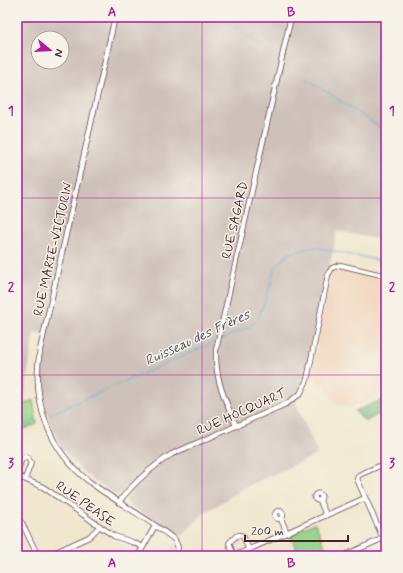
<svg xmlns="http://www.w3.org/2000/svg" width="403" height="573" viewBox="0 0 403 573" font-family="Mynerve,sans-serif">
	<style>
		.built { fill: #f1d5bd }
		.industrial { fill: #cec1ba; fill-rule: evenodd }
		.green { fill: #97d78d; stroke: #707b5c }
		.forest { fill: #79b878; stroke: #626c52 }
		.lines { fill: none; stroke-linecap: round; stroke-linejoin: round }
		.stream { stroke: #54b4d3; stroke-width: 1 }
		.minor-casing { stroke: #633d43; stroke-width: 6 }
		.minor { stroke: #fff; stroke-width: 4.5 }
		.grid { fill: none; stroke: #b5179e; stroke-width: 1; stroke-opacity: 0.55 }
		.labels { text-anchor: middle; stroke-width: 3; stroke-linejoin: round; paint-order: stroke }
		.street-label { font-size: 13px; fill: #4a1f2b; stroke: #f7f3e8 }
		.water-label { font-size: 14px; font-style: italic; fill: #4e5366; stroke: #f7f3e8 }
		.neatline { fill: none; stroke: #b5179e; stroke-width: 1.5 }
		.grid-label { font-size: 13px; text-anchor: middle; font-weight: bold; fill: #b5179e }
	</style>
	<rect width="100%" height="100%" fill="#f7f3e8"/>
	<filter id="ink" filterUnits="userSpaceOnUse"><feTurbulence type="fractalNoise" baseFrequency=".025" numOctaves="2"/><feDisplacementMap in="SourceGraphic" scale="8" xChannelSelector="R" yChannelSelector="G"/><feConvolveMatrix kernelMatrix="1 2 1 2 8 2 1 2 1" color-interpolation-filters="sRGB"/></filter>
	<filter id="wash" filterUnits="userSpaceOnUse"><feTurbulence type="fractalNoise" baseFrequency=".012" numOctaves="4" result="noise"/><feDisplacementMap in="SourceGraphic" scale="16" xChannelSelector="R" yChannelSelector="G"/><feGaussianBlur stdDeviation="0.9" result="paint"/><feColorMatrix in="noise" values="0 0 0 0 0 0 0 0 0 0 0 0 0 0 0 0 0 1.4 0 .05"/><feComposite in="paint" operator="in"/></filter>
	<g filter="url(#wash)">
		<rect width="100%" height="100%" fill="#f0e7ce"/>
		<polygon class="built" points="338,269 386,279 386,385 376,397 350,408 334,402 326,387 311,376 331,275 333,272"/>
		<path class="industrial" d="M17,17h369v224l-49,-10 -33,150 -4,9 -7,7 25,57 -73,33 -43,28 -21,22 -23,-16 -4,1 -25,-17 -3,-5 4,-6 -4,-4 -6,5h-4l-22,-14 -15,-13 -18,-22 -12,-24 -5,-17 -4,-18v-17l7,-35 -13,-2 -11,72 -6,2zM38,38h24v24h-24z"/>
		<g class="green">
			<polygon points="33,400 37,424 17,432 17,407"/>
			<polygon points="315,523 329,556 299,556 290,534"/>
		</g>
		<polygon class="forest" points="386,398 386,410 365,422 355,411"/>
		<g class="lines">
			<g class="stream">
				<polyline points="216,17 231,25 273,55"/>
				<polyline points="306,78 384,130"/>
				<polyline points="220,340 249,327 258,319 268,292 275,267 290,253 314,247 386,262"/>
				<polyline points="50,414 215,342"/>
				<polyline points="17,429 36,420"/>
				<polyline points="169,556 174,548"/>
			</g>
		</g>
	</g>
	<g filter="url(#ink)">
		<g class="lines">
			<defs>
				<g id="minor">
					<path d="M115,17l-75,333c-9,52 9,101 51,133 27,20 58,36 84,57l3,8 -3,8"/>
					<path d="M236,426c-11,-27 -21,-45 -20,-76l75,-333"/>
					<polyline points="17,475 21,460 25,457 28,458 31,463 25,479"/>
					<polyline points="17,476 43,487 114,536 132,542 143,547"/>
					<circle cx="318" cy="497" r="3.5"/>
					<polyline points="320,501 326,515"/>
					<path d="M119,502c14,-19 33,-35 53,-48l114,-50 14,-10 7,-14 21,-105 4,-7 8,-3 46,11"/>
					<circle cx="279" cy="515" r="4"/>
					<polyline points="17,518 22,523 38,556"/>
					<polyline points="281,519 287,533"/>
					<polyline points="383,538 357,479 359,475 386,463"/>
					<polyline points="47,556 89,537 100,526"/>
					<polyline points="138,556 155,526"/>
					<polyline points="234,556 365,498"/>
					<polyline points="234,556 229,543 236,536 239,535 243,536 249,550"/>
					<polyline points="343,556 386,537"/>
				</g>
			</defs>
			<use href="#minor" class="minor-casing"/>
			<use href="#minor" class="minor"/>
		</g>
	</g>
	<path class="grid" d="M202,17v539M17,198h369M17,375h369"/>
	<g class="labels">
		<g class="street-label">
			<text transform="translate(234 220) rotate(-77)" y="5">RUE SAGARD</text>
			<text transform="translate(52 249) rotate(-77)" y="5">RUE MARIE-VICTORIN</text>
			<text transform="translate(241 411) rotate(-24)" y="5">RUE HOCQUART</text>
			<text transform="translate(86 503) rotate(35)" y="5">RUE PEASE</text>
		</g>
		<g class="water-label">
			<text transform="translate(197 337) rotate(-25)" y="5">Ruisseau des Frères</text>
		</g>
	</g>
	<rect width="403" height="573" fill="none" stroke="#f7f3e8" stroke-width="44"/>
	<g transform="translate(50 50) rotate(108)"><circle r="19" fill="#f7f3e8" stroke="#b29e9c"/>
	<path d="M0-3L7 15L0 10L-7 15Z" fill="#b5179e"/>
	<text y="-6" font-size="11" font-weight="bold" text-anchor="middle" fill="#4a1f2b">N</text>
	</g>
	<path d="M245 535v6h103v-6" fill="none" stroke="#4a1f2b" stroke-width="2"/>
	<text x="251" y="535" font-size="12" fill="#4a1f2b" stroke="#f7f3e8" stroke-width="3" paint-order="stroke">200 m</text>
	<rect x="22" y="22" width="359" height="529" class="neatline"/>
	<g class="grid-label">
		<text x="112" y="16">A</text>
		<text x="291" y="16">B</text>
		<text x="11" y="115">1</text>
		<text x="392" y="115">1</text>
		<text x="11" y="291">2</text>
		<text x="392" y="291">2</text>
		<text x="11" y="467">3</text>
		<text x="392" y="467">3</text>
		<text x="112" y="567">A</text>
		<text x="291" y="567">B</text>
	</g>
</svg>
